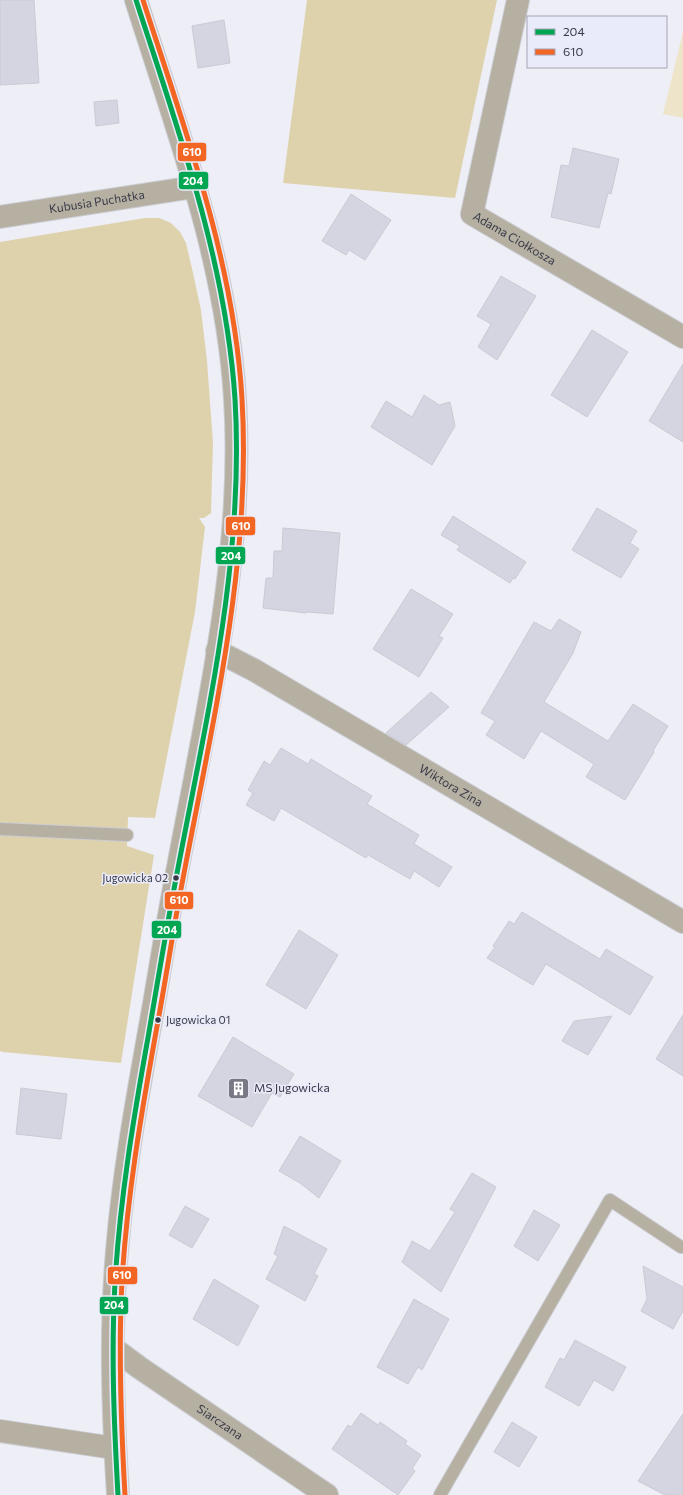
<svg xmlns="http://www.w3.org/2000/svg" width="683" height="1495" viewBox="0 0 683 1495" font-family="Commissioner,sans-serif">
	<style>
		.green { fill: #ede4c9 }
		.forest { fill: #ded2ad }
		.building { fill: #d4d5e0; stroke: #c9cad4 }
		.lines { fill: none; stroke-linecap: round; stroke-linejoin: round }
		.service-casing { stroke: #cbcbd2; stroke-width: 14 }
		.minor-casing { stroke: #cbcbd2; stroke-width: 24 }
		.tertiary-casing { stroke: #cbcbd2; stroke-width: 24 }
		.service { stroke: #b5b0a2; stroke-width: 12 }
		.minor { stroke: #b5b0a2; stroke-width: 22 }
		.tertiary { stroke: #b5b0a2; stroke-width: 22 }
		.bus-1-casing { stroke: #eaebfa; stroke-width: 8 }
		.bus-2-casing { stroke: #eaebfa; stroke-width: 8 }
		.bus-1 { stroke: #00a651; stroke-width: 5 }
		.bus-2 { stroke: #f26522; stroke-width: 5 }
		.bus-dot { fill: #393a48; stroke: #eaebfa; stroke-width: 1.5 }
		.labels { text-anchor: middle; stroke-width: 3; stroke-linejoin: round; paint-order: stroke }
		.bus-label { font-size: 11px; fill: #393a48; stroke: #eaebfa; text-anchor: end }
		.street-label { font-size: 12px; fill: #393a48; stroke: #eaebfa }
		.poi-label { font-size: 12px; fill: #393a48; stroke: #eaebfa; text-anchor: start }
		.line-badge { stroke: #eaebfa; stroke-width: 1.5 }
		.badge-label { font-size: 11px; text-anchor: middle; font-weight: bold; fill: #fff }
	</style>
	<rect width="100%" height="100%" fill="#eeeef6"/>
	<polygon class="green" points="683,32 683,118 663,114"/>
	<g class="forest">
		<polygon points="307,0 497,0 455,198 283,183"/>
		<polygon points="145,218 159,218 171,223 180,232 186,243 193,273 201,310 207,361 213,443 211,513 204,518 199,518 205,527 195,612 155,818 128,817 127,846 154,855 121,1063 3,1052 0,1051 0,242"/>
	</g>
	<g class="building">
		<polygon points="0,0 34,0 39,83 0,85"/>
		<polygon points="224,20 230,63 198,68 192,26"/>
		<polygon points="117,100 119,123 96,126 94,102"/>
		<polygon points="573,148 619,159 611,194 608,193 599,228 551,217 561,165 569,166"/>
		<polygon points="351,194 391,220 365,260 349,250 346,255 322,241"/>
		<polygon points="501,276 536,296 497,360 478,347 491,324 477,316"/>
		<polygon points="592,330 628,352 587,417 551,395"/>
		<polygon points="683,364 683,442 649,421"/>
		<polygon points="424,395 439,405 450,402 455,426 432,465 371,427 386,401 412,417"/>
		<polygon points="597,508 637,531 630,543 639,549 621,578 572,550"/>
		<polygon points="453,516 526,562 515,579 513,578 510,583 457,550 460,546 441,535"/>
		<polygon points="283,528 340,533 333,614 307,612 306,613 263,608 266,578 273,578 274,551 282,551"/>
		<polygon points="411,589 453,614 439,636 443,638 419,677 373,649"/>
		<polygon points="559,619 581,632 573,653 544,702 608,741 633,704 668,726 653,751 654,752 625,800 586,777 594,764 541,731 524,759 486,735 495,721 481,713 534,622 551,631"/>
		<polygon points="431,692 449,707 406,745 386,733"/>
		<polygon points="281,748 308,764 311,759 372,796 367,804 419,835 414,844 452,867 439,887 414,871 410,879 368,855 366,858 281,808 274,821 246,805 253,793 248,790 264,761 270,765"/>
		<polygon points="522,912 600,959 606,949 653,977 630,1015 546,964 533,985 487,958 495,947 493,946 509,921 514,924"/>
		<polygon points="299,930 338,955 306,1009 266,985"/>
		<polygon points="683,1015 683,1076 656,1059"/>
		<polygon points="612,1016 588,1055 562,1041 574,1021"/>
		<polygon points="233,1037 294,1074 280,1097 272,1093 252,1127 198,1096"/>
		<polygon points="21,1088 67,1094 61,1139 16,1134"/>
		<polygon points="300,1136 341,1161 319,1198 300,1183 279,1171"/>
		<polygon points="472,1173 496,1187 441,1292 402,1262 412,1241 430,1251 455,1212 450,1209"/>
		<polygon points="185,1206 209,1219 192,1248 169,1235"/>
		<polygon points="534,1210 560,1225 538,1261 514,1246"/>
		<polygon points="284,1226 327,1249 314,1274 318,1276 305,1301 266,1279 278,1256 274,1254"/>
		<polygon points="643,1266 683,1287 683,1311 673,1329 641,1311 647,1299"/>
		<polygon points="214,1279 259,1306 238,1346 193,1319"/>
		<polygon points="414,1299 449,1319 422,1370 418,1367 408,1384 377,1367"/>
		<polygon points="575,1340 626,1367 613,1391 594,1380 579,1406 545,1387 560,1358 564,1360"/>
		<polygon points="361,1413 378,1425 380,1422 407,1441 405,1444 421,1455 412,1469 415,1471 398,1495 332,1449 348,1425 351,1427"/>
		<polygon points="683,1414 683,1495 665,1495 638,1481"/>
		<polygon points="512,1422 537,1437 519,1467 494,1452"/>
	</g>
	<g class="lines">
		<defs>
			<g id="service">
				<polyline points="0,829 127,835"/>
				<polyline points="440,1495 610,1200 681,1247"/>
			</g>
			<g id="minor">
				<path id="s1" d="M518,0l-46,214 211,123"/>
				<path id="s2" d="M0,217l194,-30"/>
				<path id="s3" d="M217,651l37,19 429,252"/>
				<path id="s4" d="M113,1348l27,20 187,127"/>
				<polyline points="0,1431 114,1448"/>
			</g>
			<path id="tertiary" d="M118,1495c-5,-81 -8,-163 -1,-244 6,-74 19,-146 32,-219 10,-55 18,-110 29,-165 28,-151 67,-314 57,-468 -8,-138 -58,-269 -99,-399"/>
		</defs>
		<use href="#service" class="service-casing"/>
		<use href="#minor" class="minor-casing"/>
		<use href="#tertiary" class="tertiary-casing"/>
		<use href="#service" class="service"/>
		<use href="#minor" class="minor"/>
		<use href="#tertiary" class="tertiary"/>
		<defs>
			<path id="bus-1" d="M118,1495c-4,-71 -7,-142 -3,-213 5,-84 19,-167 34,-250 8,-47 16,-95 25,-143 30,-161 71,-325 61,-490 -9,-138 -57,-269 -99,-399"/>
			<path id="bus-2" d="M125,1495c-4,-71 -7,-143 -3,-214 5,-84 19,-166 34,-249 9,-48 16,-95 25,-143 30,-161 71,-325 61,-490 -8,-138 -57,-269 -99,-399"/>
		</defs>
		<use href="#bus-1" class="bus-1-casing"/>
		<use href="#bus-2" class="bus-2-casing"/>
		<use href="#bus-1" class="bus-1"/>
		<use href="#bus-2" class="bus-2"/>
	</g>
	<defs>
		<symbol id="building-square" viewBox="-11 -11 22 22"><rect x="-9" y="-9" width="18" height="18" rx="4" fill="#787985" stroke="#eaebfa"/><path d="M-4-6H4V6H1V3H-1V6H-4ZM-2.5-4.3h1.7v1.8h-1.7ZM.8-4.3h1.7v1.8H.8ZM-2.5-1h1.7V.8h-1.7ZM.8-1h1.7V.8H.8Z" fill="#fff"/></symbol>
	</defs>
	<g fill-rule="evenodd">
		<use href="#building-square" x="226" y="1076" width="25" height="25"/>
	</g>
	<g class="bus-dot">
		<circle cx="176" cy="878" r="3.5"/>
		<circle cx="158" cy="1020" r="3.5"/>
	</g>
	<g class="labels">
		<g class="bus-label">
			<text x="168" y="882">Jugowicka 02</text>
			<text x="166" y="1024" text-anchor="start">Jugowicka 01</text>
		</g>
		<g class="street-label">
			<text dy="4" stroke="none"><textPath href="#s2" startOffset="98">Kubusia Puchatka</textPath></text>
			<text dy="4" stroke="none"><textPath href="#s1" startOffset="268">Adama Ciołkosza</textPath></text>
			<text dy="4" stroke="none"><textPath href="#s3" startOffset="270">Wiktora Zina</textPath></text>
			<text dy="4" stroke="none"><textPath href="#s4" startOffset="130">Siarczana</textPath></text>
		</g>
		<g class="poi-label">
			<text x="254" y="1092">MS Jugowicka</text>
		</g>
	</g>
	<g class="line-badge">
		<rect x="177" y="142" width="30" height="20" rx="4" fill="#f26522"/>
		<rect x="178" y="171" width="31" height="19" rx="4" fill="#00a651"/>
		<rect x="225" y="516" width="31" height="20" rx="4" fill="#f26522"/>
		<rect x="215" y="546" width="31" height="19" rx="4" fill="#00a651"/>
		<rect x="164" y="891" width="30" height="19" rx="4" fill="#f26522"/>
		<rect x="151" y="920" width="31" height="19" rx="4" fill="#00a651"/>
		<rect x="107" y="1266" width="31" height="19" rx="4" fill="#f26522"/>
		<rect x="99" y="1296" width="30" height="19" rx="4" fill="#00a651"/>
	</g>
	<g class="badge-label">
		<text x="192" y="156">610</text>
		<text x="193" y="185">204</text>
		<text x="241" y="530">610</text>
		<text x="231" y="560">204</text>
		<text x="179" y="904">610</text>
		<text x="167" y="934">204</text>
		<text x="122" y="1279">610</text>
		<text x="114" y="1309">204</text>
	</g>
	<rect x="527" y="16" width="140" height="52" fill="#eaebfa" stroke="#a3a4b3"/>
	<rect x="535" y="29" width="20" height="6" fill="#00a651" stroke="#a3a4b3"/>
	<text x="563" y="36" font-size="12" fill="#393a48">204</text>
	<rect x="535" y="49" width="20" height="6" fill="#f26522" stroke="#a3a4b3"/>
	<text x="563" y="56" font-size="12" fill="#393a48">610</text>
</svg>
